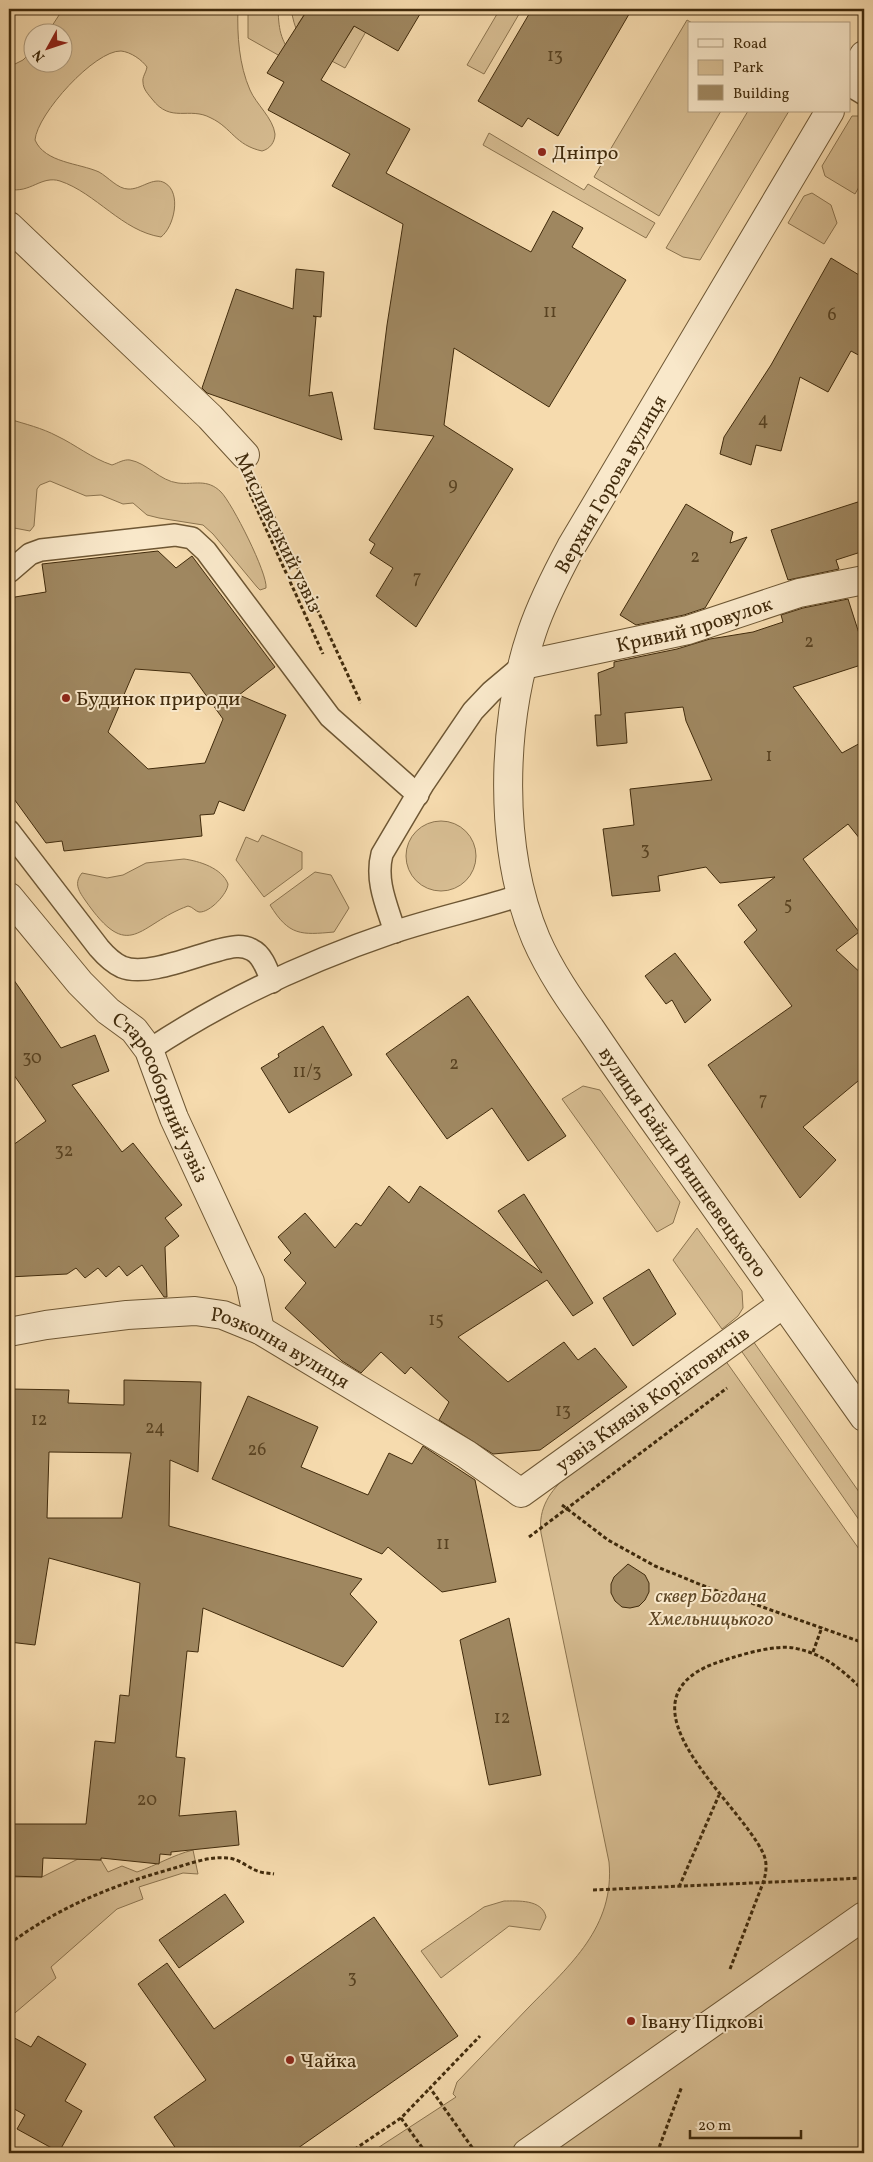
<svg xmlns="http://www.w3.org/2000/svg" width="873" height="2162" viewBox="0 0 873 2162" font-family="Vollkorn,serif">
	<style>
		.green { fill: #d7bd92; stroke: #8c744f }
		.building { fill: #9f8760; stroke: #412b0c; fill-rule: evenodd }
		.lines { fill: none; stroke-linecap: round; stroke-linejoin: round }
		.service-casing { stroke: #6e5734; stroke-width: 24 }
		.pedestrian-casing { stroke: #6e5734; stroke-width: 30 }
		.minor-casing { stroke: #6e5734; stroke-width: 30 }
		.path { stroke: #412b0c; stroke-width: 3; stroke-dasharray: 4 2.5; stroke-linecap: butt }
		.service { stroke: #f9e8ca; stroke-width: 21 }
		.pedestrian { stroke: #f9e8ca; stroke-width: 28 }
		.minor { stroke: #f9e8ca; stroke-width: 28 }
		.poi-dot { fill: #8f2418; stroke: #f9e8ca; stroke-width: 2 }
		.labels { text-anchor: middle; stroke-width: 4; stroke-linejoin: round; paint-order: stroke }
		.number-label { font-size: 18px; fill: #584221 }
		.poi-label { font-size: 20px; fill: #412b0c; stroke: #f9e8ca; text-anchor: start }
		.street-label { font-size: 20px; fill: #412b0c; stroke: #f9e8ca }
		.park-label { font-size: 20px; font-style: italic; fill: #5f4827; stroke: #f9e8ca }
	</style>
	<rect width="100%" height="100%" fill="#f6dbae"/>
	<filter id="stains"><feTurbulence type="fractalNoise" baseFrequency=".004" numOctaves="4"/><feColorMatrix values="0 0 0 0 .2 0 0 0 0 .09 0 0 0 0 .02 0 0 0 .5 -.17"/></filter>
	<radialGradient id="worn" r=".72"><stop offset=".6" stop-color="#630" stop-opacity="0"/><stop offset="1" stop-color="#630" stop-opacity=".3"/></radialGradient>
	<g class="green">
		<path d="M63,9h175c-1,26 1,56 12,81 6,14 23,28 25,44 0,8 -5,15 -13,17 -27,-6 -30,-23 -51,-33 -22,-12 -40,6 -59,-19 -4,-5 -9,-10 -9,-17 -1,-5 3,-9 4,-15 -5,-7 -16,-15 -26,-16 -26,-1 -84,63 -86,89 10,23 44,23 64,32 9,5 19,17 29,17 13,1 25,-13 37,-6 17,10 9,44 -4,54 -39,-6 -65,-44 -101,-56 -19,-6 -30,13 -51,8v-122l14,-7 9,-9v11h30v-30h-14z"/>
		<path d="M248,9h30c1,24 3,32 18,51l-2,4 -46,-26z"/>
		<path d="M291,9h17l-10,15 41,26 16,-25 -5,-3 9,-13h20l-34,59c-33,-18 -47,-19 -54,-59z"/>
		<polygon points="500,9 522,9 484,74 467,65"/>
		<polygon points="687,20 694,24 689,24 689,111 721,111 659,216 594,177"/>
		<polygon points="748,111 789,111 700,260 683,257 666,248"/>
		<polygon points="852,116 864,116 864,178 855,194 825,176 822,166"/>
		<polygon points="489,133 584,190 588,184 655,223 646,238 483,145"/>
		<polygon points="812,193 831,205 837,223 824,244 788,223 804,196"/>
		<path d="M9,419c16,5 33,9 48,17 19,9 34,22 55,29 6,-2 12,-6 18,-5 17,3 30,21 48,23 16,2 29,-5 43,9 11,11 47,82 45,96l-6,2 -3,-3 -44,-53 -10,-9 -44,-7 -12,-3 -14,-12 -10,1 -22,-9 -15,1 -36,-15 -10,4 -3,4 -3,37 -4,5 -21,-4z"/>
		<circle cx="441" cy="856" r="35"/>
		<polygon points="262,835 302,852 302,869 264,897 236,860 246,837 258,842"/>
		<path d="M184,859c15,2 38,9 44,25 0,9 -18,29 -29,28 -4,-1 -6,-5 -11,-6 -50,18 -58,59 -103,-6 -7,-10 -11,-17 -3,-27l25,5 16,-3 23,-12z"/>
		<path d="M315,872l16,3 18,33 -15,24c-33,3 -45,4 -64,-27z"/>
		<polygon points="583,1086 600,1090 680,1202 673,1223 657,1232 562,1099"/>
		<polygon points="697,1228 742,1291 743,1308 738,1316 722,1329 673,1260"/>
		<polygon points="753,1341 864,1499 864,1527 740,1349"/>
		<path d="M725,1360l139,196v597h-494l86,-56 -3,-3 4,-12c24,-25 48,-50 72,-75 41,-42 86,-80 80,-145l-68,-329c-3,-25 9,-42 27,-58z"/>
		<path d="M193,1850l5,24 -15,-1 -44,14 4,12 -26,10 -66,58 5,11 -47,40v-141h33l36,-18 23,1 7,12 14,-6 15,6c20,-7 36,-17 56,-22z"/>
		<path d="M504,1901c14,0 38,-2 42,16l-6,13 -31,-4 -68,52 -20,-27 63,-44z"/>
	</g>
	<g class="building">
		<polygon points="308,9 423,9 398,51 354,26 321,80 410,129 386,173 531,252 553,211 583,228 572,247 626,280 549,407 454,348 444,425 513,469 416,627 376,596 393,568 370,553 375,544 369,540 434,436 374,429 387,325 403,224 332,186 350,154 268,110 284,82 267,73"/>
		<polygon points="532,9 632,9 558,136 528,118 522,127 478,101"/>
		<polygon points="831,258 864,278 864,358 851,351 828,392 800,377 781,451 756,445 751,465 720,454 724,437 771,365"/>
		<polygon points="296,269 324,272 321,317 313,316 316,317 309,396 332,392 342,440 207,393 202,388 236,289 293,309"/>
		<polygon points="864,500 864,551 836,560 839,569 788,580 771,530"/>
		<polygon points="686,504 733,532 730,543 747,537 705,608 684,615 636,625 620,615"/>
		<path d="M158,551l18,17 16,-12 83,111 -36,28 47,20 -42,96 -25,-10 -5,13 -14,1 2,21 -138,15 -2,-10 -16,2 -37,-51v-182l6,-13 31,-5 -4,-28zM135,669l55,4 33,46 -18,44 -57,6 -40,-37z"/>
		<polygon points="848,599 864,649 864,664 793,687 842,753 864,741 864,844 848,824 803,859 859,932 836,950 864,976 864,1076 803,1127 836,1160 800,1198 708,1065 792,1006 744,942 757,930 738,905 775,877 720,883 706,867 658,876 660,891 612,896 603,829 634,825 630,789 712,780 686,721 683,707 625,713 627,743 597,746 595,715 601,715 598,673 614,667 614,662 677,649 710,639 753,632 783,622 781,615 803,608"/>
		<polygon points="675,953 711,1000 685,1023 672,1000 666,1004 645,976"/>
		<polygon points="9,973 61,1048 95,1035 109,1071 72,1085 122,1152 133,1143 182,1205 165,1218 179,1236 165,1247 167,1297 164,1297 142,1265 127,1276 119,1266 106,1277 98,1268 85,1278 76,1268 67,1274 9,1277 9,1148 46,1121 9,1068"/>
		<polygon points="468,996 566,1136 528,1161 492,1108 447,1139 386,1054"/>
		<polygon points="323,1026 352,1075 289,1113 261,1068 279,1057 278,1054"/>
		<polygon points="389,1186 409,1203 420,1186 542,1273 498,1211 524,1194 593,1303 573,1316 547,1280 458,1337 508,1382 564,1342 578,1360 595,1348 627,1387 540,1450 493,1454 439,1420 449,1402 411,1367 405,1374 381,1352 361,1373 342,1361 285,1308 306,1283 284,1260 291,1253 278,1237 305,1213 335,1248 356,1223 361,1226"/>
		<polygon points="649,1269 676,1314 633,1346 603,1298"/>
		<path d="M124,1380l77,2 -3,90 -28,-12 -1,66 193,53 -12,15 27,28 -34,45 -140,-59 -5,44 -11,-1 -11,106 9,1 -6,58 57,-5 3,34 -68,7v3l-11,-1 -1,10 -58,-6v2l-58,-2 -1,19 -33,-1v-52h77l9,-83 20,2 5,-48 9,1 11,-113 -91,-25 -14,87 -26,-3 2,-253 58,1 -1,13 56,2zM49,1452l82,1 -9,65h-75z"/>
		<polygon points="248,1396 318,1427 301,1467 368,1495 389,1453 412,1464 423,1446 475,1480 496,1582 442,1592 388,1547 382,1554 212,1479"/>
		<polygon points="628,1564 645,1575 649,1583 649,1592 645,1600 639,1606 630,1608 622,1607 615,1601 611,1593 611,1584 614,1577"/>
		<polygon points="509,1618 541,1775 489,1785 460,1640"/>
		<polygon points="225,1894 244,1922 179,1968 159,1940"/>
		<polygon points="374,1917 458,2036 291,2153 179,2153 154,2117 206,2080 138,1984 167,1963 214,2029"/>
		<polygon points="9,2035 31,2047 38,2036 86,2064 65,2101 82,2111 59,2152 17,2129 25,2115 9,2106"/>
	</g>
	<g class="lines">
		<defs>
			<g id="service">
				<polyline points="849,85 864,94"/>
				<polyline points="9,572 30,554 41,550 175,535 192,538 206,551 330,717 418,795"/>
				<path d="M9,831l90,117c6,7 14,15 23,19 24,10 72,-11 97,-17 11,-3 23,-6 33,0 11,5 16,22 20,32"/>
				<path d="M395,932c-8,-26 -20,-51 -13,-78l42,-71 49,-72 18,-19 32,-27"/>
				<path d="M149,1050c75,-50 160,-89 245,-118 42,-14 85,-23 127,-37"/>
			</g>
			<polyline id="pedestrian" points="527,2153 864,1916"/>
			<g id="minor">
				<polyline points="849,80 864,55"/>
				<path id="s1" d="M830,111l-259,436c-15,28 -29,55 -39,85 -31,92 -34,217 4,307 14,32 34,61 54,89 27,40 54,79 82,118 64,91 128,181 192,271"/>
				<polyline points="9,226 210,417 245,455"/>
				<path id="s2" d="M523,665l165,-35 111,-37 65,-13"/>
				<path id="s3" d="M9,897l71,86 28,28 26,19 15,20 25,68 76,164 10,48"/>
				<path id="s4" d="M9,1332l37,-7 81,-10 68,-4 28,4 37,15 206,124 55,39 262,-189"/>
			</g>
		</defs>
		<use href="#service" class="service-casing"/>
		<use href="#pedestrian" class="pedestrian-casing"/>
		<use href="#minor" class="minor-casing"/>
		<g class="path">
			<polyline points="259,485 361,703"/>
			<polyline points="247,487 323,654"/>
			<polyline points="562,1505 608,1540 655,1566 709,1588 864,1643"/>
			<polyline points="529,1537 727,1388"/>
			<polyline points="813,1652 822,1627"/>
			<polyline points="679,1887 719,1795"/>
			<polyline points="593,1890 864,1878"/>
			<path d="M9,1944c50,-37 102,-58 162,-75 18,-5 38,-13 56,-11 10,0 19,8 28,12 6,3 13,3 19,4"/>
			<path d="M730,1969l33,-86c3,-9 5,-20 0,-30 -23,-50 -151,-149 -50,-189 20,-7 60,-20 81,-16 31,6 48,22 70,43"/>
			<polyline points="401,2118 426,2153"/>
			<polyline points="349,2153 401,2118 430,2088"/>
			<polyline points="476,2153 430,2088 480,2036"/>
			<polyline points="657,2153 682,2086"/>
		</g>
		<use href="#service" class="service"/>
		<use href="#pedestrian" class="pedestrian"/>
		<use href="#minor" class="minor"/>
	</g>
	<g class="poi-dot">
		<circle cx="542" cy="152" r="5"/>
		<circle cx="66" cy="698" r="5"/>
		<circle cx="631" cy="2021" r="5"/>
		<circle cx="290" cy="2060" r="5"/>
	</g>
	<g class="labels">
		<g class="number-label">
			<text x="555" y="61">13</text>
			<text x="550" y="317">11</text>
			<text x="832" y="320">6</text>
			<text x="763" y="425">4</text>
			<text x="453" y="490">9</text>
			<text x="695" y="562">2</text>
			<text x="417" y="583">7</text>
			<text x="809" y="647">2</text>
			<text x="769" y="761">1</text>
			<text x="645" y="855">3</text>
			<text x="788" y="910">5</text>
			<text x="32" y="1063">30</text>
			<text x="454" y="1069">2</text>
			<text x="307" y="1077">11/3</text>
			<text x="763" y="1105">7</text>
			<text x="64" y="1156">32</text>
			<text x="436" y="1325">15</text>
			<text x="563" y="1416">13</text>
			<text x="39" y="1425">12</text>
			<text x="155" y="1433">24</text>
			<text x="257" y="1455">26</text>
			<text x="443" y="1549">11</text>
			<text x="502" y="1723">12</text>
			<text x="147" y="1805">20</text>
			<text x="352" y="1983">3</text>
		</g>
		<g class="poi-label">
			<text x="552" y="159">Дніпро</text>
			<text x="76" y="705">Будинок природи</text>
			<text x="641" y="2028">Івану Підкові</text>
			<text x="300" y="2067">Чайка</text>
		</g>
		<g class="street-label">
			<text transform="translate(610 484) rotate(-60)" y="7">Верхня Горова вулиця</text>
			<text transform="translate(279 532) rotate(64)" y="7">Мисливський узвіз</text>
			<text dy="7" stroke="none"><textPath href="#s2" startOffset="176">Кривий провулок</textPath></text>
			<text dy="7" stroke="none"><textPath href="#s3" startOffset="255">Старособорний узвіз</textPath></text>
			<text dy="7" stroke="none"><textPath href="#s1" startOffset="1181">вулиця Байди Вишневецького</textPath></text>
			<text dy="7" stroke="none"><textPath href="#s4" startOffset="281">Розкопна вулиця</textPath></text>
			<text dy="7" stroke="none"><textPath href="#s4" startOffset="725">узвіз Князів Коріатовичів</textPath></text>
		</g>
		<g class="park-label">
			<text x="711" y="1602">сквер Богдана<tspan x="711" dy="23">Хмельницького</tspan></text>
		</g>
	</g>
	<rect width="873" height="2162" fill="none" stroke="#f6dbae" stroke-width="30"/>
	<rect x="10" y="10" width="853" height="2142" fill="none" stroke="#412b0c" stroke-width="2.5"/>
	<rect x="15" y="15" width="843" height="2132" fill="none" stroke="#412b0c"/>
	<rect x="688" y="22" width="162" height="90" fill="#f9e8ca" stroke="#af9c7e"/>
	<rect x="698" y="39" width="25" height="8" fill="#f9e8ca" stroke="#af9c7e"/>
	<text x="733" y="48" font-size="15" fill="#412b0c">Road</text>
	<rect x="698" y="60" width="25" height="15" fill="#d7bd92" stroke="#af9c7e"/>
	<text x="733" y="72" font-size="15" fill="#412b0c">Park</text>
	<rect x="698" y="85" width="25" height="15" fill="#9f8760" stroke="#af9c7e"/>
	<text x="733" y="98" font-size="15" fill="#412b0c">Building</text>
	<g transform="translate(48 48) rotate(230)"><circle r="24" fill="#f9e8ca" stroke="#af9c7e"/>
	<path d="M0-4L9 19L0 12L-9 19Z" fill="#8f2418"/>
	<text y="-8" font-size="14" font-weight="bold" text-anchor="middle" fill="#412b0c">N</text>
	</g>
	<path d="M690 2130v8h111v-8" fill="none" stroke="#412b0c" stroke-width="2.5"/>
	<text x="698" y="2130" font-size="15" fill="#412b0c" stroke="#f9e8ca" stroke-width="4" paint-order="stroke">20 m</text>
	<rect width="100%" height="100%" filter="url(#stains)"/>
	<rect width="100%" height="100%" fill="url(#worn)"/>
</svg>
